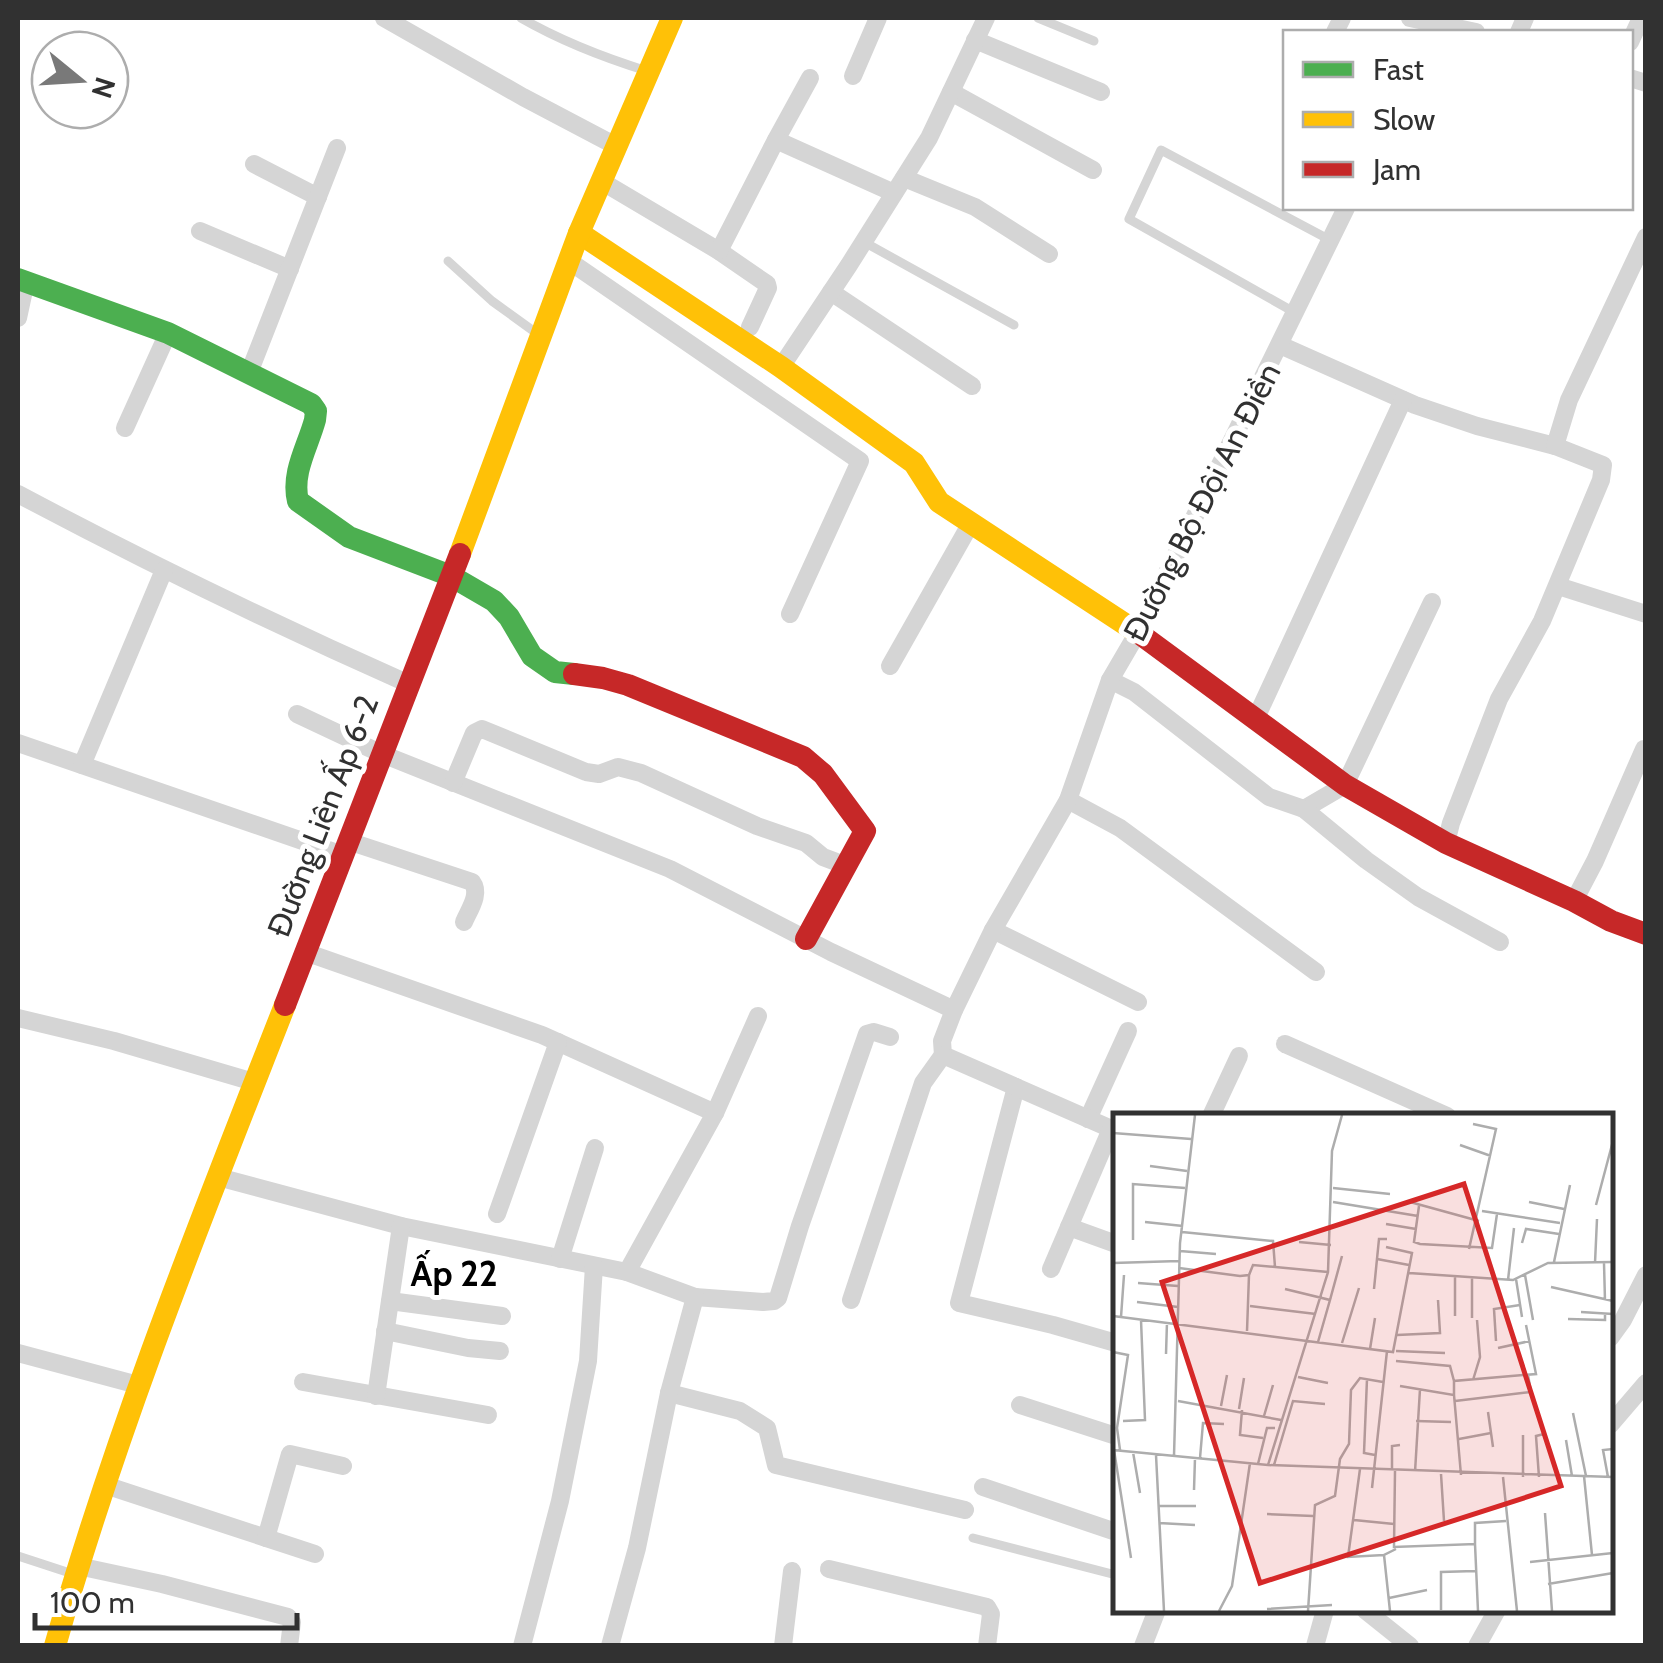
<svg xmlns="http://www.w3.org/2000/svg" width="1663" height="1663" viewBox="0 0 1663 1663" font-family="Cabin,sans-serif">
	<style>
		.lines { fill: none; stroke-linecap: round; stroke-linejoin: round }
		.lane { stroke: #d5d5d5; stroke-width: 9 }
		.street { stroke: #d5d5d5; stroke-width: 18 }
		.fast { stroke: #4caf50; stroke-width: 22 }
		.slow { stroke: #ffc107; stroke-width: 22 }
		.jam { stroke: #c62828; stroke-width: 22 }
		.labels { text-anchor: middle; stroke-width: 10; stroke-linejoin: round; paint-order: stroke }
		.street-label { font-size: 32px; fill: #313131; stroke: #fff }
		.neighbourhood-label { font-size: 35px; font-weight: bold; fill: #000; stroke: #fff }
		.inset-road { fill: none; stroke: #adadad; stroke-width: 2.5 }
		.view { fill: #d62828; fill-opacity: 0.15; stroke: #d62828; stroke-width: 5 }
		.inset-edge { fill: none; stroke: #313131; stroke-width: 5 }
	</style>
	<rect width="100%" height="100%" fill="#fff"/>
	<g class="lines">
		<g class="lane">
			<path d="M521,18c40,23 81,39 126,53"/>
			<polyline points="1038,18 1094,41"/>
			<polyline points="864,242 1014,325"/>
			<polyline points="448,261 492,301 539,335"/>
			<polyline points="1294,312 1129,219 1161,150 1330,240"/>
			<polyline points="973,1538 1116,1575"/>
			<polyline points="18,1556 73,1574"/>
		</g>
		<g class="street">
			<polyline points="384,18 523,97 616,146"/>
			<polyline points="1410,18 1476,32"/>
			<polyline points="1335,32 1342,18"/>
			<polyline points="1519,32 1525,18"/>
			<polyline points="975,40 1101,92"/>
			<polyline points="1630,42 1641,18"/>
			<polyline points="853,76 878,18"/>
			<polyline points="1630,78 1646,83"/>
			<polyline points="951,92 1093,170"/>
			<polyline points="776,140 810,78"/>
			<polyline points="254,164 318,197"/>
			<polyline points="904,178 975,207 1049,254"/>
			<polyline points="601,181 719,251 767,284 768,288 750,327"/>
			<polyline points="200,231 290,269"/>
			<polyline points="719,251 776,140 894,193"/>
			<polyline points="569,261 860,461 790,614"/>
			<polyline points="831,292 972,386"/>
			<polyline points="18,318 26,281"/>
			<polyline points="1280,345 1415,405 1477,426 1555,446"/>
			<polyline points="781,367 849,265 929,138 986,18"/>
			<polyline points="249,373 337,148"/>
			<polyline points="125,428 168,333"/>
			<path d="M18,494c128,68 258,131 391,190"/>
			<polyline points="1558,586 1646,614"/>
			<polyline points="890,666 971,523"/>
			<polyline points="1110,680 1134,692 1269,797 1304,809 1345,785 1432,602"/>
			<polyline points="297,714 382,754 670,869 831,952 954,1010"/>
			<polyline points="1256,718 1403,400"/>
			<polyline points="18,743 343,855"/>
			<polyline points="82,765 164,570"/>
			<polyline points="453,783 474,733 482,729 586,772 599,774 618,767 641,773 757,826 806,843 823,857 847,866"/>
			<polyline points="1068,800 1120,828 1316,972"/>
			<polyline points="1304,809 1366,860 1418,897 1500,942"/>
			<path d="M348,841l124,41c9,12 -3,28 -8,40"/>
			<polyline points="1446,843 1451,823 1499,699 1542,621 1601,480 1603,465 1555,446 1569,400 1646,237"/>
			<polyline points="1574,901 1595,861 1644,749"/>
			<polyline points="993,930 1138,1002"/>
			<polyline points="305,952 542,1035 715,1113"/>
			<polyline points="18,1018 114,1041 254,1082"/>
			<polyline points="1285,1044 1447,1116"/>
			<polyline points="1016,1087 959,1303 1053,1325 1116,1343"/>
			<polyline points="1211,1116 1239,1056"/>
			<polyline points="1088,1119 1128,1031"/>
			<polyline points="1116,1131 943,1055 942,1041 954,1010 993,930 1068,800 1110,680 1138,632 1346,208"/>
			<polyline points="218,1177 401,1226 627,1272 715,1113 758,1016"/>
			<polyline points="497,1214 558,1042"/>
			<polyline points="1069,1227 1116,1244"/>
			<polyline points="560,1259 595,1148"/>
			<polyline points="1051,1269 1111,1129"/>
			<polyline points="695,1297 763,1302 774,1301 778,1298 800,1226 867,1034 874,1032 890,1037"/>
			<polyline points="851,1300 923,1083 943,1055"/>
			<polyline points="390,1301 502,1316"/>
			<polyline points="385,1331 468,1348 500,1351"/>
			<polyline points="1610,1338 1623,1320 1646,1275"/>
			<polyline points="18,1353 138,1385"/>
			<polyline points="303,1382 488,1415"/>
			<polyline points="669,1393 740,1411 767,1428 776,1465 965,1510"/>
			<polyline points="376,1396 401,1226"/>
			<polyline points="1020,1405 1116,1436"/>
			<polyline points="1610,1425 1646,1383"/>
			<polyline points="105,1485 315,1554"/>
			<polyline points="983,1487 1116,1532"/>
			<polyline points="266,1538 290,1454 343,1466"/>
			<polyline points="78,1566 162,1584 288,1617 292,1622 289,1646"/>
			<polyline points="829,1569 987,1607 991,1614 987,1646"/>
			<polyline points="1365,1610 1410,1646"/>
			<polyline points="522,1646 560,1501 588,1361 594,1266"/>
			<polyline points="610,1646 637,1548 669,1393 695,1297 627,1272"/>
			<polyline points="783,1646 792,1571"/>
			<polyline points="1143,1646 1157,1610"/>
			<polyline points="1315,1646 1325,1610"/>
			<polyline points="1477,1646 1497,1610"/>
		</g>
		<path class="fast" d="M18,279l150,54 143,71 5,7 -1,9c-7,26 -24,53 -17,81l51,36 102,39 43,25 15,16 23,39 23,16 19,2"/>
		<g class="slow">
			<polyline points="579,233 781,367 914,463 939,502 1140,634"/>
			<polyline points="460,554 579,233 672,18"/>
			<path d="M55,1646c62,-219 147,-429 230,-641"/>
		</g>
		<g class="jam">
			<polyline points="1140,634 1345,785 1446,843 1574,901 1611,921 1646,934"/>
			<polyline points="574,674 603,678 628,685 803,757 823,774 865,831 806,939"/>
			<polyline points="285,1005 460,554"/>
		</g>
	</g>
	<g class="labels">
		<g class="street-label">
			<text transform="translate(1202 502) rotate(-63)" y="11">Đường Bộ Đội An Điền</text>
			<text transform="translate(323 816) rotate(-69)" y="11">Đường Liên Ấp 6-2</text>
		</g>
		<g class="neighbourhood-label">
			<text x="454" y="1286">Ấp 22</text>
		</g>
	</g>
	<g transform="translate(1113 1113)">
		<rect width="500" height="500" fill="#fff"/>
		<path class="inset-road" d="M0,20l78,6M347,32l31,11M37,53l37,5M220,75l57,6M220,89l85,14M297,89l69,19M416,89l35,7M483,92l17,-64M306,93l-5,36 6,2 72,4 5,-34M369,98l78,12M32,109l38,4M273,111l30,5M69,119l91,9 2,26M20,127v-56l52,4M186,129l32,3M409,130l4,-14 33,5M356,136l27,-120 -23,-5M67,138l36,3M264,146l32,6M441,149l16,-77M0,150l66,-2M482,150l2,-44M491,150l1,38M66,155l61,8 9,-1 4,-10 75,7M296,160l104,7 35,-17 65,-1M412,162l8,45M403,166l6,38M395,167l6,-52M25,170l40,3M438,174l62,14M172,176l45,11 -12,42M261,176l5,-50h8M217,187l12,-44M24,189l41,5M137,193l66,8M468,199l32,2M0,203l280,36 19,-99 -26,-6M342,203v-39M8,204l3,-42M359,205v-40M455,206l37,1v-7M134,218l2,-56M284,222l43,-2 -2,-33M383,228l-2,-32 26,-4M229,230l17,-55M385,235l32,-7M257,236l5,-31M283,238l49,2M0,239l15,3 -11,73 3,22M53,241l1,-32M283,248l54,5 4,15M185,264l30,6M254,266l-3,74 11,2M360,267l7,-23 -3,-37M287,273l54,9 7,80M341,282v-14l82,-7 -10,-49M65,288l103,19M342,288l76,-9 -3,-17M108,293l6,-31M126,296l5,-31M129,297l-2,25 23,3M375,299l5,35M460,300l13,63M151,303l9,-31M10,308l22,-1 -4,-100M303,308l35,1M346,326l32,-6M453,327l6,36M0,337l155,15 345,12M1,337l17,108M20,339l7,41M43,342l8,156M61,343l6,-213 15,-128M87,345l3,-35 21,1M145,351l9,-36h8M155,352l60,-193 4,-121 10,-36M161,352l19,-64 32,3M247,356l-12,88 36,-2M279,358v-25l8,-1M282,358l-1,76 81,-3 3,67M302,359l5,-83M328,361l3,47M471,363l8,79M390,364l14,134M410,364v-42M426,364l-3,-41 8,-2M495,364l-5,-27 10,-1M259,375l15,-137M81,377l1,-32M45,393h38M432,400l7,98M154,401l46,2M241,407l40,4M46,410l36,2M362,431v-21l31,-2M417,449l83,-9M435,471l65,-11M276,485l38,-8M154,496l65,-4M328,497v-38l34,-1M106,498l13,-25 18,-123M195,498l7,-106 20,-9 5,-37 9,-15 2,-54 9,-12 23,4M277,498l-6,-56 12,-6"/>
		<path class="view" d="M351,71l97,302 -301,97 -98,-301z"/>
		<rect width="500" height="500" class="inset-edge"/>
	</g>
	<rect width="1663" height="1663" fill="none" stroke="#313131" stroke-width="40"/>
	<rect x="1283" y="30" width="350" height="180" fill="#ffffff" stroke="#adadad" stroke-width="2.5"/>
	<rect x="1303" y="62" width="50" height="15" fill="#4caf50" stroke="#adadad" stroke-width="2.5"/>
	<text x="1373" y="80" font-size="30" fill="#313131">Fast</text>
	<rect x="1303" y="112" width="50" height="15" fill="#ffc107" stroke="#adadad" stroke-width="2.5"/>
	<text x="1373" y="130" font-size="30" fill="#313131">Slow</text>
	<rect x="1303" y="162" width="50" height="15" fill="#c62828" stroke="#adadad" stroke-width="2.5"/>
	<text x="1373" y="180" font-size="30" fill="#313131">Jam</text>
	<g transform="translate(80 80) rotate(108)"><circle r="48" fill="#ffffff" stroke="#adadad" stroke-width="2.5"/>
	<path d="M0-8L18 38L0 25L-18 38Z" fill="#797979"/>
	<text y="-15" font-size="28" font-weight="bold" text-anchor="middle" fill="#313131">N</text>
	</g>
	<path d="M35 1613v15h262v-15" fill="none" stroke="#313131" stroke-width="5"/>
	<text x="50" y="1613" font-size="30" fill="#313131" stroke="#ffffff" stroke-width="8" paint-order="stroke">100 m</text>
</svg>
